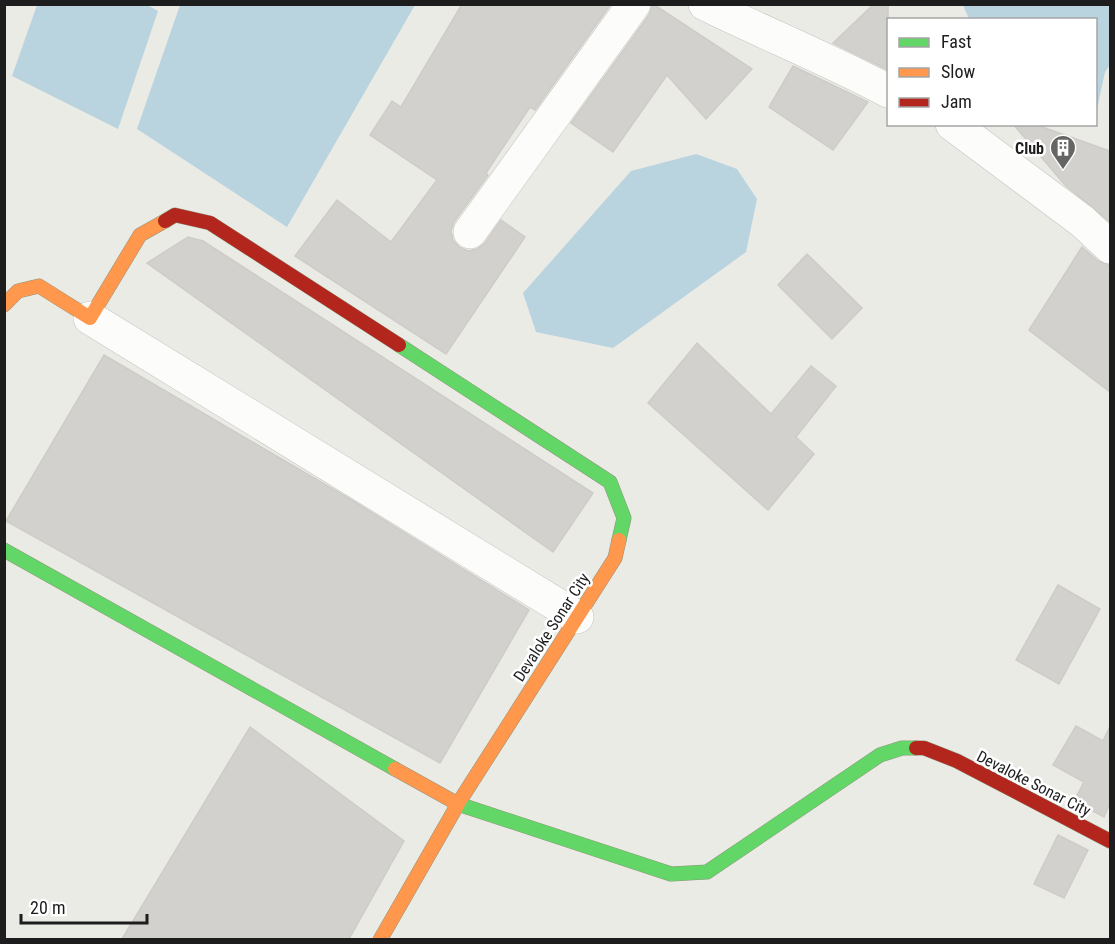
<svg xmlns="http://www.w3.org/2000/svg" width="1115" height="944" viewBox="0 0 1115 944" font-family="'Roboto Condensed',sans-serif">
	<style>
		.water { fill: #b9d3df }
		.building { fill: #d2d1cd; stroke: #cfccc7; stroke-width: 1.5 }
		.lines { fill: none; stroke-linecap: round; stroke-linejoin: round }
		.street-casing { stroke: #c4c4c2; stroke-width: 34 }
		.fast-casing { stroke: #91957e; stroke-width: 15 }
		.slow-casing { stroke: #91957e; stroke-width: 15 }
		.jam-casing { stroke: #91957e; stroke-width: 15 }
		.street { stroke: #fcfcfb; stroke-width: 33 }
		.fast { stroke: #63d668; stroke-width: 14 }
		.slow { stroke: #ff974d; stroke-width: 14 }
		.jam { stroke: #b3261e; stroke-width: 14 }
		.labels { text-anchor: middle; stroke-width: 5; stroke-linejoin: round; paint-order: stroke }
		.poi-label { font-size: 16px; font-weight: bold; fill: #1d1d1d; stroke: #fff; text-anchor: end }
		.street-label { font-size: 16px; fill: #1d1d1d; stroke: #fff }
	</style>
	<rect width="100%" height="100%" fill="#ebebe6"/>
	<g class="water">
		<polygon points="37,5 147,5 158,11 118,129 12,76"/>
		<polygon points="180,5 415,5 287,227 137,129"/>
		<polygon points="963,5 1110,5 1110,65 1105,72 1096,114 1096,20 969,19"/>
		<polygon points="696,154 737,169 757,199 746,252 613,348 536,332 523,293 631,171"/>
	</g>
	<g class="building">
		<polygon points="462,4 611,4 535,110 530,107 486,173 488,175 454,222 451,231 453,240 459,247 468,251 477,249 485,243 501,220 525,237 446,354 295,256 337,200 391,242 437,180 370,135 392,101 401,107"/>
		<polygon points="653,4 752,69 706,119 667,75 613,152 571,123 649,15"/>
		<polygon points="874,4 888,4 888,70 833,43"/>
		<polygon points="793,66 868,102 833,150 769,107"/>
		<polygon points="1013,124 1034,124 1110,151 1110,222 1065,185"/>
		<polygon points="188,237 203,241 593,493 553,552 147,263"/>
		<polygon points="1082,247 1098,261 1110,265 1110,392 1029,330"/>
		<polygon points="807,254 862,308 832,339 778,285"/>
		<polygon points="697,343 771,414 811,366 836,386 796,437 814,454 768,510 648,403"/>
		<polygon points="104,355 355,502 529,610 440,763 6,521"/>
		<polygon points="1058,585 1100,609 1059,684 1016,660"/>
		<polygon points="1076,726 1103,741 1110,726 1110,803 1104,817 1074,801 1084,782 1053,765"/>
		<polygon points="250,727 404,841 349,939 122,939"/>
		<polygon points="1058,835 1088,850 1064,898 1034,884"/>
	</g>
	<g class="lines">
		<defs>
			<g id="street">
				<path d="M705,4c61,30 123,55 183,87"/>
				<polyline points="952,124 1082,221 1110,247"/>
				<polyline points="470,232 634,4"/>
				<polyline points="90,318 577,617"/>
			</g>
			<g id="fast">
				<polyline points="399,345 610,482 624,518 619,540"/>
				<polyline points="4,550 395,769"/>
				<polyline points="461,799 458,804 671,874 707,872 880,755 902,748 916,748"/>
			</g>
			<g id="slow">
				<polyline points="4,305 18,291 39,286 90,318 140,235 165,221"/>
				<polyline points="461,799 615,558 619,540"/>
				<polyline points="380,940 458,804 395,769"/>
			</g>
			<g id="jam">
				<polyline points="165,221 175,215 210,223 399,345"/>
				<polyline points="916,748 924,748 957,761 1110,841"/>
			</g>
		</defs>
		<use href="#street" class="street-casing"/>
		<use href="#fast" class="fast-casing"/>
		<use href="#slow" class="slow-casing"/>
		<use href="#jam" class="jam-casing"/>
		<use href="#street" class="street"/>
		<use href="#fast" class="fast"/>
		<use href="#slow" class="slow"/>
		<use href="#jam" class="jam"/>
	</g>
	<defs>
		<symbol id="building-pin" viewBox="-11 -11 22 30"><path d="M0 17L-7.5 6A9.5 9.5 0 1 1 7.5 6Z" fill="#656563" stroke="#fff"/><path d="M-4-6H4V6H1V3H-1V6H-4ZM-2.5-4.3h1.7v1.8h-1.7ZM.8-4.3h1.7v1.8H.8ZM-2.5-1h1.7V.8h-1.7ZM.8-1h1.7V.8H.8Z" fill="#fff"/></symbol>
	</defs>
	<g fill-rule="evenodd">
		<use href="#building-pin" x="1048" y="133" width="30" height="40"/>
	</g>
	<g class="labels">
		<g class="poi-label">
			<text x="1044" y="154">Club</text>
		</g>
		<g class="street-label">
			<text transform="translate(551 627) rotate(-57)" y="6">Devaloke Sonar City</text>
			<text transform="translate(1034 783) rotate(27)" y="6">Devaloke Sonar City</text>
		</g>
	</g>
	<rect width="1115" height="944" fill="none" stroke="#1d1d1d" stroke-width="12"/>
	<rect x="887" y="18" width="210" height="108" fill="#ffffff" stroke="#a5a5a5" stroke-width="1.5"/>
	<rect x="899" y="38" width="30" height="9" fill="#63d668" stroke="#a5a5a5" stroke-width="1.5"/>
	<text x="941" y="48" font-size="18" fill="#1d1d1d">Fast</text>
	<rect x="899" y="68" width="30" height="9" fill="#ff974d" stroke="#a5a5a5" stroke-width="1.5"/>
	<text x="941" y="78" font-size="18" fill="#1d1d1d">Slow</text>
	<rect x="899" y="98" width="30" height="9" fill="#b3261e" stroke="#a5a5a5" stroke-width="1.5"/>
	<text x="941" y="108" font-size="18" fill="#1d1d1d">Jam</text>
	<path d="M21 914v9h126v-9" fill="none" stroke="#1d1d1d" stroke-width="3"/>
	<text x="30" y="914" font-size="18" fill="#1d1d1d" stroke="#ffffff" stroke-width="4.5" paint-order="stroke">20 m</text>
</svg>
